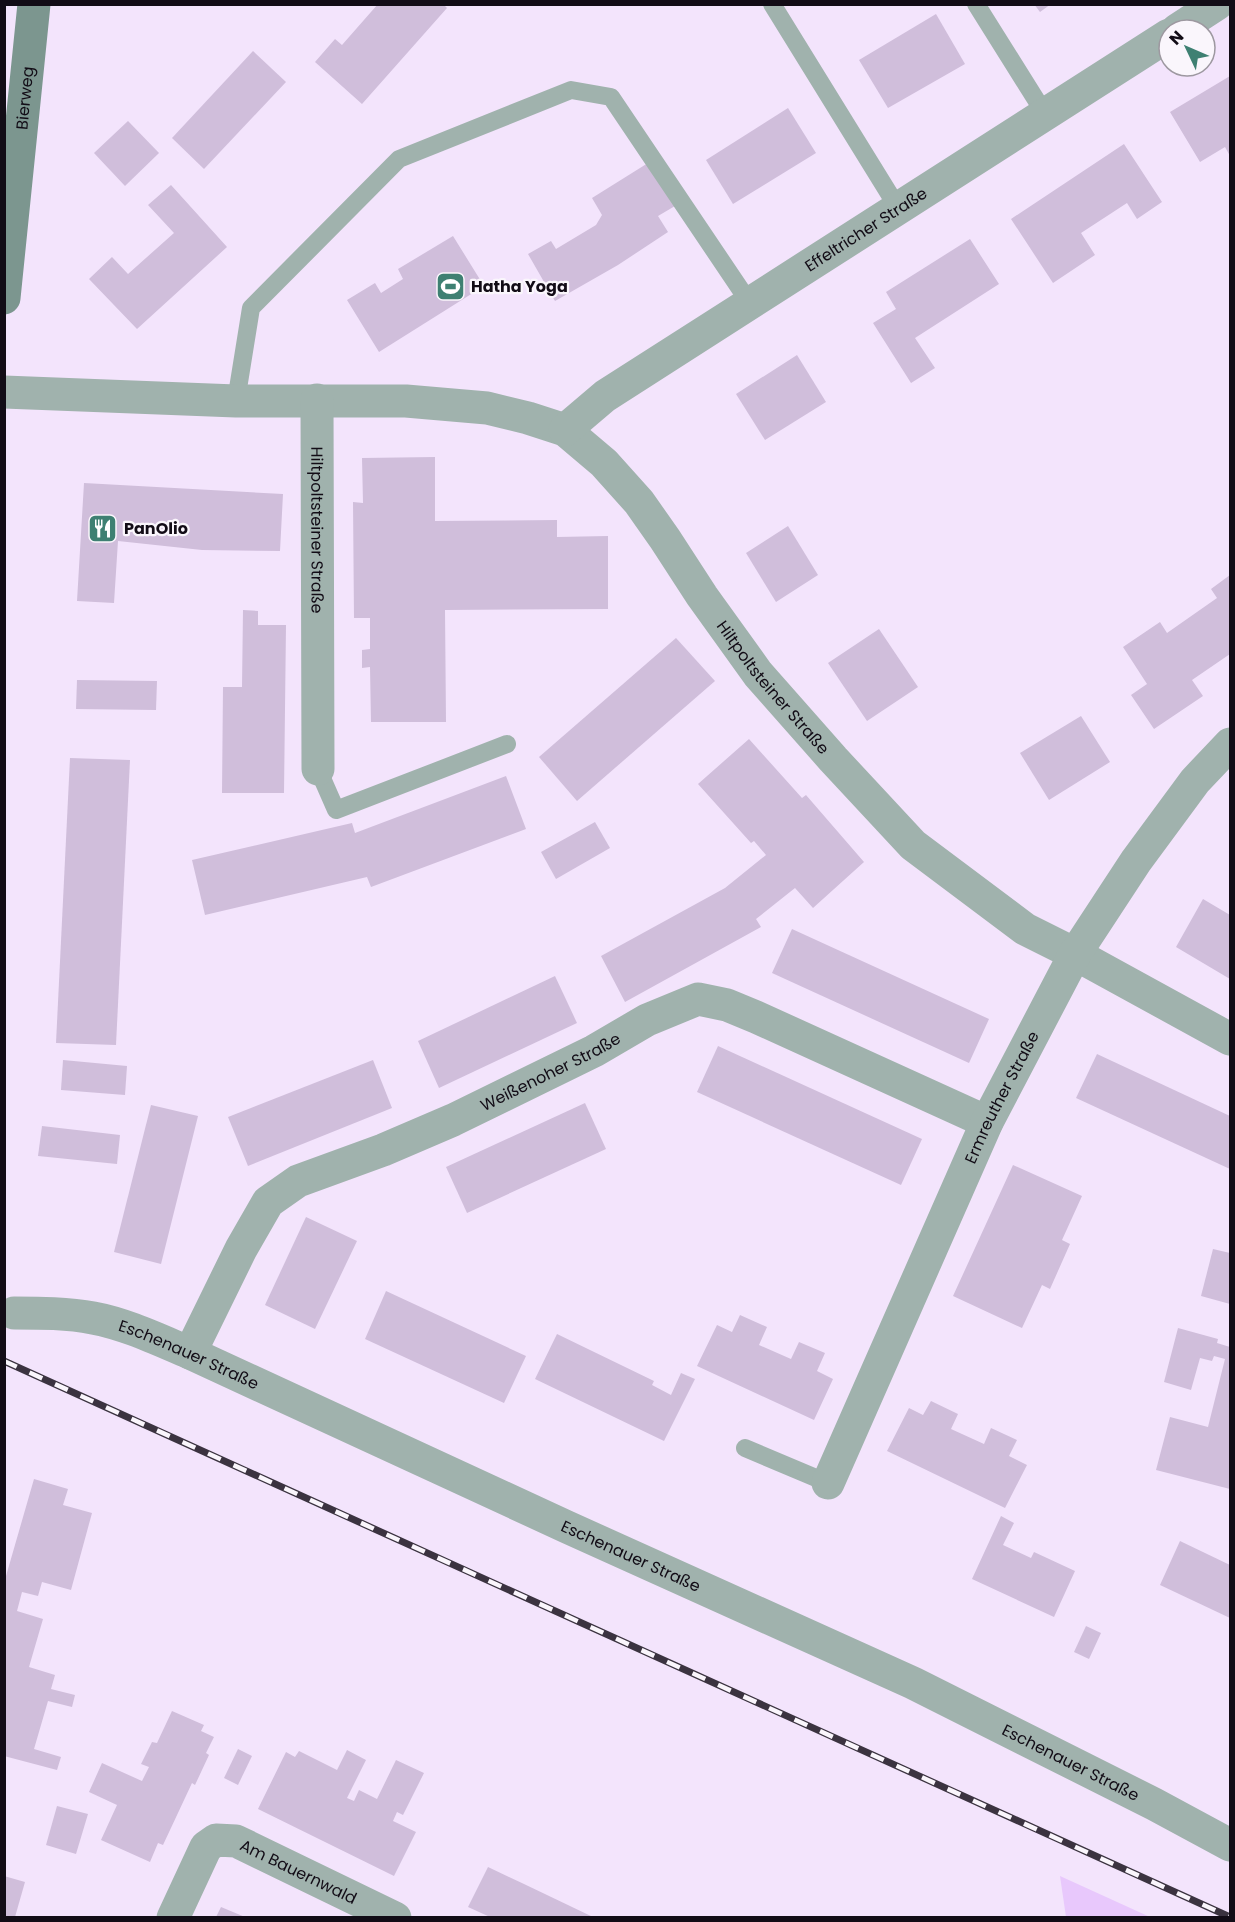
<svg xmlns="http://www.w3.org/2000/svg" width="1235" height="1922" viewBox="0 0 1235 1922" font-family="Poppins,sans-serif">
	<style>
		.green { fill: #e8c8fc }
		.building { fill: #d0bedb }
		.lines { fill: none; stroke-linecap: round; stroke-linejoin: round }
		.lane { stroke: #a0b2ad; stroke-width: 18 }
		.street { stroke: #a0b2ad; stroke-width: 33 }
		.secondary { stroke: #7c968f; stroke-width: 33 }
		.rail-casing { stroke: #3b3340; stroke-width: 7 }
		.rail { stroke: #faf6fc; stroke-width: 4.5; stroke-dasharray: 14; stroke-linecap: butt }
		.labels { text-anchor: middle; stroke-width: 4.5; stroke-linejoin: round; paint-order: stroke }
		.street-label { font-size: 16px; fill: #120c16; stroke: #faf6fc }
		.poi-label { font-size: 16px; font-weight: bold; fill: #120c16; stroke: #faf6fc; text-anchor: start }
	</style>
	<rect width="100%" height="100%" fill="#f3e4fc"/>
	<polygon class="green" points="1060,1876 1150,1917 1066,1917"/>
	<g class="building">
		<polygon points="378,4 443,4 447,8 362,104 315,62 335,39 342,45"/>
		<polygon points="1034,4 1051,4 1040,12"/>
		<polygon points="936,14 965,64 888,108 859,60"/>
		<polygon points="253,51 286,82 204,169 172,138"/>
		<polygon points="1230,76 1230,156 1225,147 1200,162 1170,112"/>
		<polygon points="788,108 816,153 733,204 706,160"/>
		<polygon points="128,121 159,153 125,186 94,153"/>
		<polygon points="1124,144 1162,202 1137,219 1127,203 1081,233 1095,255 1053,283 1011,219"/>
		<polygon points="648,163 675,206 658,216 668,232 618,265 555,301 528,254 551,241 556,249 596,225 602,215 592,198"/>
		<polygon points="171,185 227,247 137,329 89,279 112,257 128,274 174,233 148,205"/>
		<polygon points="453,236 484,286 379,352 347,300 375,283 381,293 403,279 398,269"/>
		<polygon points="970,239 999,284 915,338 935,368 911,383 873,323 896,309 886,292"/>
		<polygon points="797,355 826,402 765,440 736,394"/>
		<polygon points="435,457 435,521 557,520 557,537 608,536 608,609 445,610 446,722 371,722 370,667 362,668 362,650 370,649 370,618 354,618 353,502 363,503 362,458"/>
		<polygon points="84,483 283,494 280,551 202,550 118,541 114,603 77,601"/>
		<polygon points="788,526 818,575 776,602 746,553"/>
		<polygon points="1230,575 1230,654 1192,680 1203,696 1154,729 1131,695 1147,684 1123,647 1160,622 1167,633 1217,598 1211,589"/>
		<polygon points="243,610 258,611 258,625 286,625 284,793 222,793 223,687 242,687"/>
		<polygon points="879,629 918,687 867,721 828,663"/>
		<polygon points="676,638 715,681 577,801 539,757"/>
		<polygon points="77,680 157,681 156,710 76,709"/>
		<polygon points="1081,716 1110,762 1049,800 1020,753"/>
		<polygon points="749,739 802,798 806,795 864,862 813,908 795,888 756,919 761,927 625,1002 601,956 725,888 766,855 754,841 751,843 698,784"/>
		<polygon points="70,758 130,760 116,1045 56,1043"/>
		<polygon points="506,776 526,829 371,887 367,877 205,915 192,860 352,823 355,833"/>
		<polygon points="595,822 610,848 556,879 541,852"/>
		<polygon points="1203,899 1230,915 1230,979 1176,947"/>
		<polygon points="792,929 989,1019 969,1063 772,973"/>
		<polygon points="555,976 577,1023 439,1088 418,1041"/>
		<polygon points="718,1046 922,1139 901,1185 697,1092"/>
		<polygon points="1097,1054 1230,1116 1230,1169 1076,1098"/>
		<polygon points="63,1060 127,1066 125,1095 61,1090"/>
		<polygon points="373,1060 392,1108 248,1166 228,1117"/>
		<polygon points="585,1103 606,1149 467,1213 446,1167"/>
		<polygon points="151,1105 198,1116 161,1264 114,1252"/>
		<polygon points="42,1126 120,1135 117,1164 38,1156"/>
		<polygon points="1013,1165 1082,1196 1062,1240 1070,1244 1050,1289 1042,1285 1022,1328 953,1296"/>
		<polygon points="306,1217 357,1241 315,1329 265,1305"/>
		<polygon points="1213,1249 1230,1253 1230,1304 1201,1296"/>
		<polygon points="386,1291 526,1356 504,1403 365,1339"/>
		<polygon points="740,1315 767,1327 759,1345 791,1359 799,1342 825,1353 817,1371 833,1379 814,1420 697,1366 717,1325 732,1332"/>
		<polygon points="1178,1328 1218,1339 1217,1343 1230,1347 1230,1489 1156,1470 1170,1417 1208,1427 1225,1359 1214,1356 1212,1361 1200,1358 1191,1390 1164,1382"/>
		<polygon points="557,1334 654,1381 652,1385 671,1395 681,1373 695,1379 664,1441 535,1379"/>
		<polygon points="931,1401 958,1414 951,1429 984,1444 991,1428 1017,1440 1009,1456 1027,1465 1005,1508 887,1451 909,1408 923,1415"/>
		<polygon points="34,1479 68,1489 63,1505 92,1513 71,1590 42,1582 38,1596 22,1592 17,1611 43,1619 29,1667 55,1675 51,1689 75,1695 72,1707 48,1701 34,1749 61,1757 57,1770 4,1756 4,1583"/>
		<polygon points="1001,1516 1014,1523 1003,1545 1031,1558 1034,1552 1075,1571 1054,1617 972,1579"/>
		<polygon points="1180,1541 1230,1565 1230,1618 1160,1585"/>
		<polygon points="1086,1626 1101,1633 1089,1659 1074,1652"/>
		<polygon points="172,1711 204,1725 201,1731 214,1737 206,1753 209,1755 195,1785 192,1783 163,1845 158,1843 150,1862 101,1840 117,1805 89,1792 102,1763 142,1781 149,1767 141,1764 152,1742 157,1743"/>
		<polygon points="238,1749 252,1756 238,1785 224,1778"/>
		<polygon points="347,1750 366,1760 347,1798 354,1801 359,1790 377,1799 396,1760 424,1773 403,1815 397,1812 393,1821 416,1832 394,1876 258,1809 286,1752 295,1757 299,1751 337,1770"/>
		<polygon points="57,1806 88,1814 76,1854 46,1845"/>
		<polygon points="488,1867 524,1884 593,1917 490,1917 468,1907"/>
		<polygon points="4,1876 25,1882 15,1917 4,1917"/>
		<polygon points="221,1907 245,1917 216,1917"/>
	</g>
	<g class="lines">
		<g class="lane">
			<polyline points="772,4 898,208"/>
			<polyline points="976,4 1045,114"/>
			<polyline points="236,401 251,308 399,159 571,90 611,97 749,302"/>
			<polyline points="318,769 336,810 507,744"/>
			<polyline points="745,1448 828,1483"/>
		</g>
		<g class="street">
			<polyline points="1177,30 1217,4"/>
			<path id="s1" d="M4,392l232,9h170l81,7 41,10 37,12 39,33 35,39 26,37 37,57 56,78 75,85 80,86 112,84 50,25 155,85"/>
			<path id="s2" d="M317,400l1,369"/>
			<path id="s3" d="M565,430l40,-34 564,-361"/>
			<path id="s4" d="M14,1313c26,0 54,0 79,5 33,6 66,22 97,35l377,174 346,156 241,121 76,41"/>
			<path id="s5" d="M190,1353l51,-104 27,-47 30,-21 85,-31 70,-30 141,-69 53,-31 51,-21 29,6 29,12 231,105"/>
			<path id="s6" d="M828,1483l159,-361 88,-168 61,-93 59,-80 35,-37"/>
			<path id="s7" d="M173,1918l33,-71 10,-7 20,1 159,77"/>
		</g>
		<path class="secondary" id="s8" d="M4,298l30,-294"/>
		<defs>
			<polyline id="rail" points="4,1361 1230,1917"/>
		</defs>
		<use href="#rail" class="rail-casing"/>
		<use href="#rail" class="rail"/>
	</g>
	<defs>
		<symbol id="stadium-square" viewBox="-11 -11 22 22"><rect x="-9" y="-9" width="18" height="18" rx="4" fill="#3e8072" stroke="#faf6fc"/><path d="M0-5a6.5 5 0 1 0 0 10a6.5 5 0 1 0 0-10ZM-3.5-1.8h7v3.6h-7Z" fill="#fff"/></symbol>
		<symbol id="restaurant-square" viewBox="-11 -11 22 22"><rect x="-9" y="-9" width="18" height="18" rx="4" fill="#3e8072" stroke="#faf6fc"/><path d="M-5-6h1v4h1v-4h1v4h1v-4h1v5L-1.5 .5V6h-2V.5L-5-1ZM5-6V6H3V1.5H1.5Q1.5-4 5-6Z" fill="#fff"/></symbol>
	</defs>
	<g fill-rule="evenodd">
		<use href="#stadium-square" x="434" y="270" width="33" height="33"/>
		<use href="#restaurant-square" x="86" y="512" width="33" height="33"/>
	</g>
	<g class="labels">
		<g class="street-label">
			<text dy="6" stroke="none"><textPath href="#s8" startOffset="201">Bierweg</textPath></text>
			<text dy="6" stroke="none"><textPath href="#s3" startOffset="362">Effeltricher Straße</textPath></text>
			<text dy="6" stroke="none"><textPath href="#s2" startOffset="130">Hiltpoltsteiner Straße</textPath></text>
			<text dy="6" stroke="none"><textPath href="#s1" startOffset="897">Hiltpoltsteiner Straße</textPath></text>
			<text dy="6" stroke="none"><textPath href="#s5" startOffset="482">Weißenoher Straße</textPath></text>
			<text dy="6" stroke="none"><textPath href="#s6" startOffset="423">Ermreuther Straße</textPath></text>
			<text dy="6" stroke="none"><textPath href="#s4" startOffset="182">Eschenauer Straße</textPath></text>
			<text dy="6" stroke="none"><textPath href="#s4" startOffset="668">Eschenauer Straße</textPath></text>
			<text dy="6" stroke="none"><textPath href="#s4" startOffset="1154">Eschenauer Straße</textPath></text>
			<text dy="6" stroke="none"><textPath href="#s7" startOffset="180">Am Bauernwald</textPath></text>
		</g>
		<g class="poi-label">
			<text x="471" y="292">Hatha Yoga</text>
			<text x="124" y="534">PanOlio</text>
		</g>
	</g>
	<rect width="1235" height="1922" fill="none" stroke="#120c16" stroke-width="12"/>
	<g transform="translate(1187 48) rotate(314)"><circle r="28" fill="#faf6fc" stroke="#9d98a0" stroke-width="1.5"/>
	<path d="M0-4.5L10 22L0 15L-10 22Z" fill="#3e8072"/>
	<text y="-9" font-size="16" font-weight="bold" text-anchor="middle" fill="#120c16">N</text>
	</g>
</svg>
